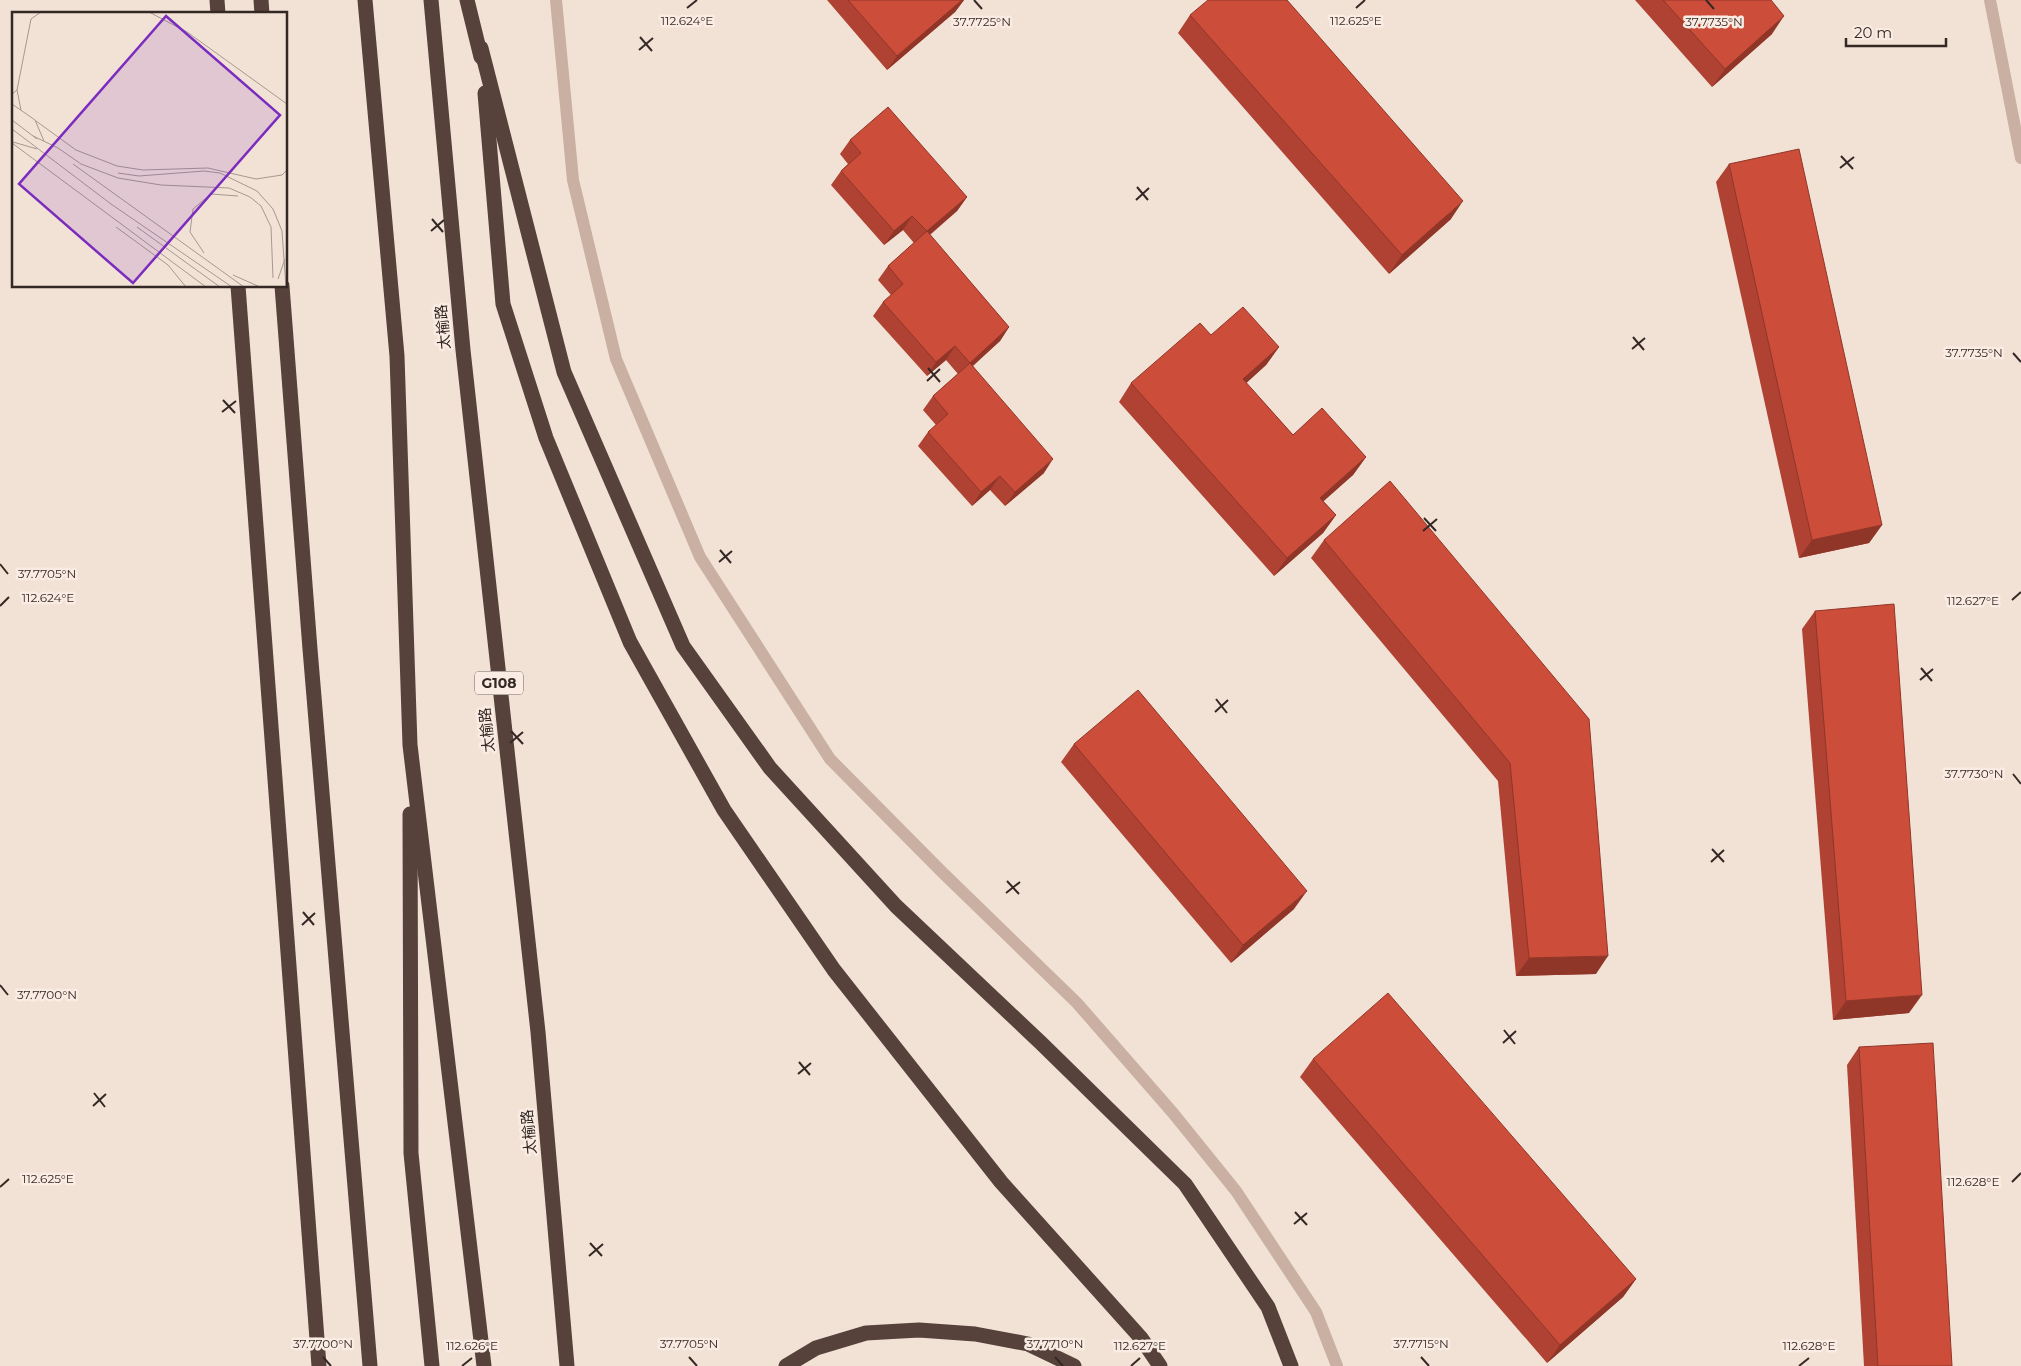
<svg xmlns="http://www.w3.org/2000/svg" width="2021" height="1366" viewBox="0 0 2021 1366" font-family="Montserrat,'Noto Sans SC',sans-serif">
	<style>
		.lines { fill: none; stroke-linecap: round; stroke-linejoin: round }
		.minor { stroke: #cab0a2; stroke-width: 12 }
		.highway { stroke: #56413b; stroke-width: 15 }
		.wall { fill: #af4232 }
		.shaded-wall { fill: #8f3629 }
		.building { fill: #cc4d3a; stroke: #8f3629 }
		.ticks { fill: none; stroke: #342825; stroke-width: 2 }
		.labels { text-anchor: middle; stroke-width: 5; stroke-linejoin: round; paint-order: stroke }
		.shield { fill: #faece3; stroke: #6f635e; stroke-width: 1 }
		.shield-label { font-size: 14px; font-weight: bold; fill: #342825 }
		.street-label { font-size: 15px; fill: #342825; stroke: #faece3 }
		.inset-road { fill: none; stroke: #a6988f; stroke-width: 1 }
		.view { fill: #7b2cbf; fill-opacity: 0.15; stroke: #7b2cbf; stroke-width: 2.5 }
		.inset-edge { fill: none; stroke: #342825; stroke-width: 2.5 }
		.ticks-label { font-size: 12px; text-anchor: middle; fill: #342825; stroke: #faece3; stroke-width: 5; stroke-linejoin: round; paint-order: stroke }
	</style>
	<rect width="100%" height="100%" fill="#f2e2d6"/>
	<g class="lines">
		<g class="minor">
			<polyline points="556,0 573,180 616,359 700,557 830,759 942,872 1077,1003 1173,1113 1236,1191 1316,1312 1337,1366"/>
			<polyline points="1990,0 2021,158"/>
		</g>
		<g class="highway">
			<polyline points="217,0 218,14"/>
			<polyline points="261,0 262,14"/>
			<polyline points="365,0 397,356 410,745 484,1366"/>
			<polyline points="431,0 463,350 538,1032 567,1366"/>
			<polyline points="467,0 481,57"/>
			<polyline points="481,48 564,372 683,646 770,768 896,906 1041,1043 1185,1184 1268,1307 1291,1366"/>
			<polyline points="485,93 503,304 546,438 630,642 724,810 834,970 1001,1182 1141,1338 1160,1366"/>
			<polyline points="238,286 319,1366"/>
			<polyline points="282,286 310,649 370,1366"/>
			<polyline points="410,814 411,1153 432,1366"/>
			<polyline points="786,1366 816,1348 866,1333 919,1330 975,1334 1028,1344 1074,1366"/>
		</g>
	</g>
	<g class="wall">
		<polygon points="827,0 964,0 955,12 887,70"/>
		<polygon points="1635,0 1771,0 1772,34 1712,87"/>
		<polygon points="1190,15 1451,219 1389,274 1178,33"/>
		<polygon points="850,140 967,197 957,211 930,235 1009,327 1000,341 973,366 1044,473 1005,506 990,490 972,506 918,446 928,432 936,425 923,410 933,396 958,374 946,360 927,376 873,316 883,302 891,295 878,280 888,266 914,243 903,230 884,245 831,185 841,171 848,164 840,154"/>
		<polygon points="1729,164 1882,525 1869,543 1799,558 1716,182"/>
		<polygon points="1279,347 1266,365 1246,383 1293,435 1366,457 1353,475 1323,501 1336,515 1323,533 1274,576 1119,402 1131,383"/>
		<polygon points="1324,540 1589,719 1596,974 1516,976 1498,781 1311,558"/>
		<polygon points="1815,611 1909,1013 1833,1020 1802,629"/>
		<polygon points="1074,744 1294,909 1231,963 1061,762"/>
		<polygon points="1859,1047 1952,1366 1864,1366 1847,1065"/>
		<polygon points="1313,1059 1636,1279 1623,1297 1547,1363 1300,1077"/>
	</g>
	<g class="shaded-wall">
		<polygon points="962,0 964,0 955,12 887,70 897,56"/>
		<polygon points="1784,16 1772,34 1712,87 1725,69"/>
		<polygon points="967,197 957,211 917,245 927,231"/>
		<polygon points="1463,201 1451,219 1389,274 1402,255"/>
		<polygon points="912,216 903,230 884,245 894,231"/>
		<polygon points="1009,327 1000,341 960,377 970,363"/>
		<polygon points="955,346 946,360 927,376 936,362"/>
		<polygon points="1279,347 1266,365 1230,398 1243,379"/>
		<polygon points="1366,457 1353,475 1307,516 1320,498"/>
		<polygon points="1053,459 1044,473 1005,506 1015,492"/>
		<polygon points="1000,476 990,490 972,506 981,492"/>
		<polygon points="1336,515 1323,533 1274,576 1287,558"/>
		<polygon points="1882,525 1869,543 1799,558 1812,540"/>
		<polygon points="1307,891 1294,909 1231,963 1243,945"/>
		<polygon points="1608,956 1596,974 1516,976 1529,958"/>
		<polygon points="1922,995 1909,1013 1833,1020 1846,1001"/>
		<polygon points="1636,1279 1623,1297 1547,1363 1560,1345"/>
	</g>
	<g class="building">
		<polygon points="848,0 962,0 897,56"/>
		<polygon points="1208,0 1287,0 1463,201 1402,255 1190,15"/>
		<polygon points="1663,0 1771,0 1784,16 1725,69"/>
		<polygon points="888,107 967,197 927,231 912,216 894,231 841,171 861,153 850,140"/>
		<polygon points="1799,149 1882,525 1812,540 1729,164"/>
		<polygon points="927,231 1009,327 970,363 955,346 936,362 883,302 903,284 888,266"/>
		<polygon points="1243,307 1279,347 1243,379 1293,435 1322,408 1366,457 1320,498 1336,515 1287,558 1131,383 1200,323 1211,335"/>
		<polygon points="970,363 1053,459 1015,492 1000,476 981,492 928,432 948,414 933,396"/>
		<polygon points="1390,481 1589,719 1608,956 1529,958 1510,763 1324,540"/>
		<polygon points="1894,604 1922,995 1846,1001 1815,611"/>
		<polygon points="1138,690 1307,891 1243,945 1074,744"/>
		<polygon points="1388,993 1636,1279 1560,1345 1313,1059"/>
		<polygon points="1933,1043 1952,1366 1878,1366 1859,1047"/>
	</g>
	<path class="ticks" d="M974,0l8,9M1706,0l8,9M687,8l10,-8M1356,8l9,-8M640,37l12,14M639,50l14,-12M1841,156l12,13M1840,168l14,-11M1137,187l11,13M1136,200l13,-12M432,219l11,13M431,231l13,-11M1633,337l11,13M1632,349l13,-11M2013,353l8,9M928,368l12,14M927,381l13,-12M223,400l12,13M222,412l14,-11M1424,518l12,13M1423,531l14,-12M720,550l11,13M719,562l13,-11M0,564l8,10M2012,600l9,-8M0,606l9,-9M1921,668l11,13M1920,680l13,-11M1216,699l11,14M1215,712l13,-12M511,731l12,13M510,743l13,-11M2013,774l8,10M1712,849l12,13M1711,862l13,-12M1007,881l12,13M1006,893l14,-11M303,912l11,13M302,925l13,-12M0,985l8,10M1504,1030l11,14M1503,1043l13,-12M799,1062l11,13M798,1074l13,-11M94,1093l11,14M93,1106l13,-12M2012,1182l9,-9M0,1187l9,-8M1295,1212l12,13M1294,1224l13,-11M590,1243l12,13M589,1256l14,-12M323,1357l8,9M689,1357l8,9M1055,1357l8,9M1421,1357l8,9M462,1366l10,-8M1131,1366l9,-8M1799,1366l10,-8"/>
	<g class="labels">
		<rect class="shield" x="475" y="671.5" width="48" height="23" rx="4"/>
		<g class="shield-label">
			<text x="499" y="688">G108</text>
		</g>
		<g class="street-label">
			<text transform="translate(443 327) rotate(-95)" y="5">太榆路</text>
			<text transform="translate(487 730) rotate(-96)" y="5">太榆路</text>
			<text transform="translate(529 1132) rotate(-95)" y="5">太榆路</text>
		</g>
	</g>
	<g transform="translate(12 12)">
		<rect width="275" height="275" fill="#f2e2d6"/>
		<path class="inset-road" d="M137,0l38,20 100,72M5,78l14,-71 10,-7M0,82l5,-4 4,20M0,92l23,16 9,21M0,108l25,19M24,109l40,29 41,16 26,4 65,-2 48,11 26,-4 5,-5M0,117l99,75 121,83M21,124l25,12 23,16 37,14 43,7 68,3 21,9 11,9 10,21 2,51M1,130l24,7M0,131l194,144M61,152l171,123M106,161l21,3 65,-5 16,2 37,18 16,18 9,22 4,56M104,215l52,38 18,22M125,215l83,60M192,241l-14,-21 3,-23 18,-15 27,2M221,263l27,12M266,267l7,-20"/>
		<path class="view" d="M154,4l114,99 -147,168 -114,-99z"/>
		<rect width="275" height="275" class="inset-edge"/>
	</g>
	<g class="ticks-label">
		<text x="687" y="25">112.624°E</text>
		<text x="1356" y="25">112.625°E</text>
		<text x="982" y="26">37.7725°N</text>
		<text x="1714" y="26">37.7735°N</text>
		<text x="1974" y="357">37.7735°N</text>
		<text x="47" y="578">37.7705°N</text>
		<text x="48" y="602">112.624°E</text>
		<text x="1973" y="605">112.627°E</text>
		<text x="1974" y="778">37.7730°N</text>
		<text x="47" y="999">37.7700°N</text>
		<text x="48" y="1183">112.625°E</text>
		<text x="1973" y="1186">112.628°E</text>
		<text x="323" y="1348">37.7700°N</text>
		<text x="689" y="1348">37.7705°N</text>
		<text x="1055" y="1348">37.7710°N</text>
		<text x="1421" y="1348">37.7715°N</text>
		<text x="472" y="1350">112.626°E</text>
		<text x="1140" y="1350">112.627°E</text>
		<text x="1809" y="1350">112.628°E</text>
	</g>
	<path d="M1846 38v8h100v-8" fill="none" stroke="#342825" stroke-width="2.5"/>
	<text x="1854" y="38" font-size="15" fill="#342825" stroke="#faece3" stroke-width="4" paint-order="stroke">20 m</text>
</svg>
